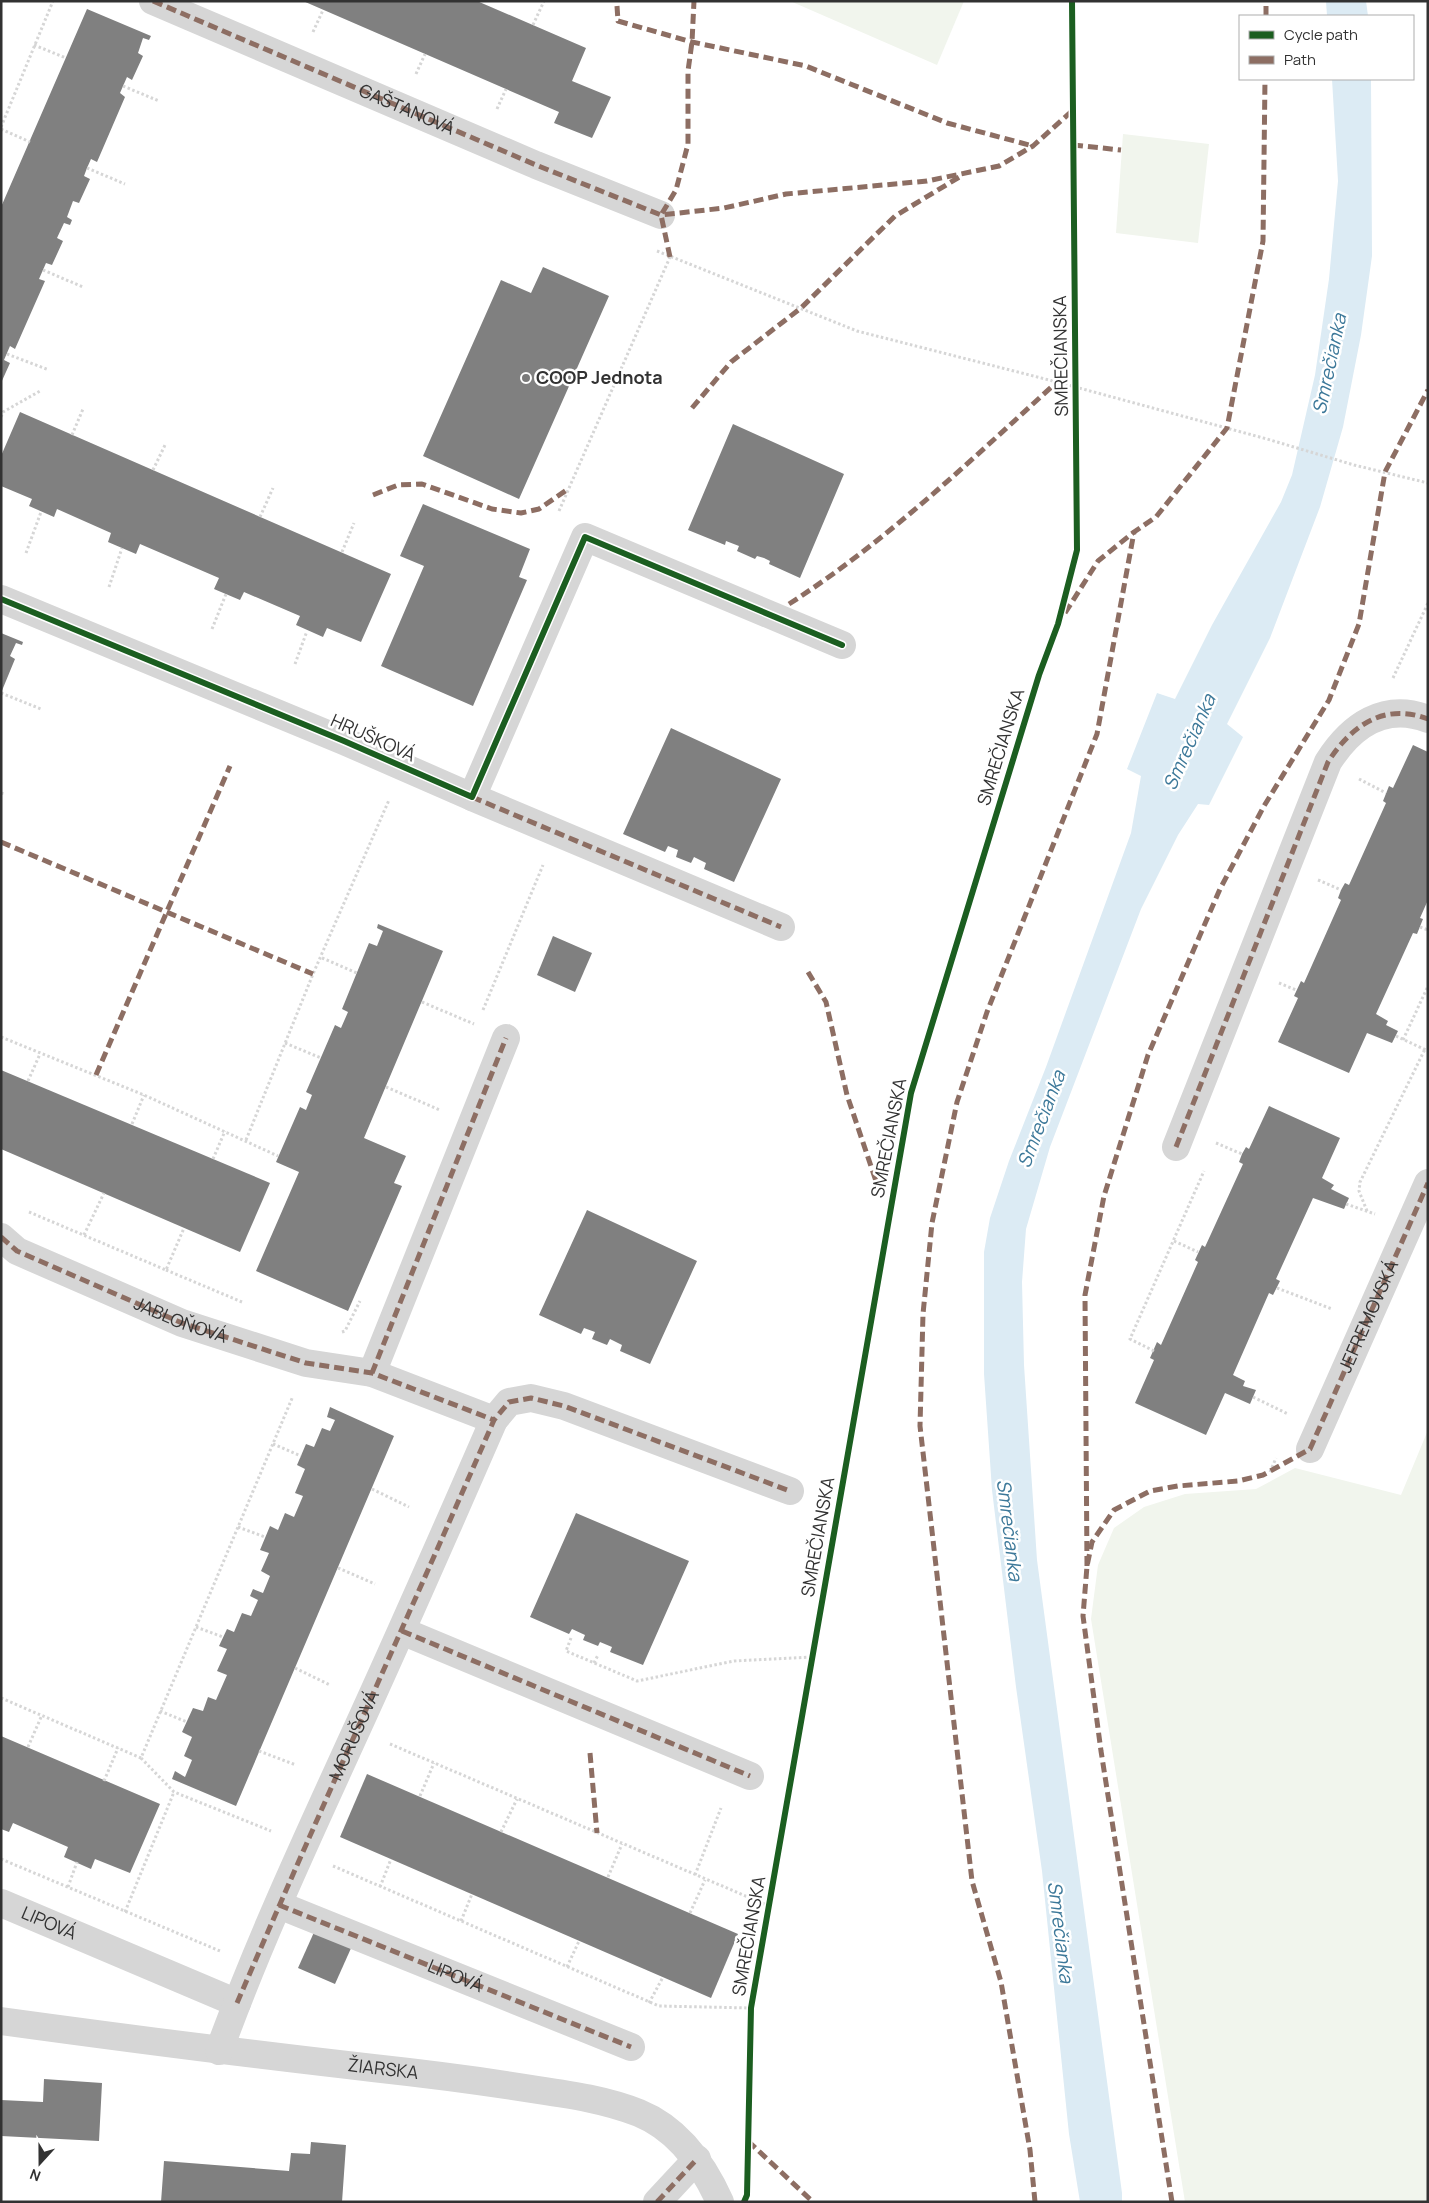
<svg xmlns="http://www.w3.org/2000/svg" width="1429" height="2203" viewBox="0 0 1429 2203" font-family="Manrope,sans-serif">
	<style>
		.green { fill: #f1f5ed }
		.water { fill: #dcebf4 }
		.building { fill: #808080 }
		.lines { fill: none; stroke-linecap: round; stroke-linejoin: round }
		.path { stroke: #d6d6d6; stroke-width: 3; stroke-dasharray: 2.5 2.5; stroke-linecap: butt }
		.minor { stroke: #d6d6d6; stroke-width: 28 }
		.quiet { stroke: #8d6e63; stroke-width: 5; stroke-dasharray: 10 5; stroke-linecap: butt }
		.cycleway-casing { stroke: #fff; stroke-width: 9 }
		.cycleway { stroke: #1b5e20; stroke-width: 6 }
		.poi-dot { fill: #7a7a7a; stroke: #fff; stroke-width: 2 }
		.labels { text-anchor: middle; stroke-width: 5; stroke-linejoin: round; paint-order: stroke }
		.street-label { font-size: 18px; fill: #323232; stroke: #fff }
		.poi-label { font-size: 18px; font-weight: bold; fill: #323232; stroke: #fff; text-anchor: start }
		.water-label { font-size: 19px; font-style: italic; fill: #3c7899; stroke: #fff }
	</style>
	<rect width="100%" height="100%" fill="#fff"/>
	<g class="green">
		<polygon points="790,1 964,1 937,65"/>
		<polygon points="1123,134 1209,144 1198,243 1116,233"/>
		<polygon points="1428,1430 1428,2202 1185,2202 1091,1619 1098,1565 1114,1528 1144,1507 1185,1494 1256,1489 1295,1468 1401,1495"/>
	</g>
	<g class="water">
		<polygon points="1326,1 1366,1 1368,16 1327,16"/>
		<polygon points="1332,79 1371,79 1372,256 1361,335 1343,427 1320,507 1270,638 1227,724 1243,737 1209,805 1198,804 1178,835 1141,909 1050,1147 1026,1229 1022,1282 1024,1365 1037,1560 1122,2193 1122,2202 1080,2202 1069,2134 1042,1871 1016,1687 992,1490 984,1374 984,1252 990,1218 1009,1161 1046,1067 1131,833 1141,776 1127,769 1157,693 1175,699 1212,625 1281,502 1292,475 1315,375 1329,279 1338,181"/>
	</g>
	<g class="building">
		<polygon points="303,1 477,1 586,48 572,81 611,97 592,138 554,123 559,112"/>
		<polygon points="87,9 151,36 149,40 143,38 138,53 143,56 132,80 127,77 120,93 125,97 97,162 91,159 87,168 84,176 90,179 79,203 73,201 67,217 72,220 70,225 64,223 57,238 63,241 52,265 46,263 39,279 45,281 15,349 10,346 4,360 10,363 1,383 1,207"/>
		<polygon points="543,267 609,296 519,499 423,456 501,280 531,293"/>
		<polygon points="20,412 391,574 361,642 327,628 323,637 296,625 300,616 244,592 240,600 214,589 219,578 140,544 136,554 108,542 111,533 57,509 54,517 29,506 32,499 1,486 1,456"/>
		<polygon points="733,424 844,474 800,578 769,564 770,561 764,558 757,556 755,559 737,551 739,546 726,541 725,545 688,530"/>
		<polygon points="423,504 530,549 519,577 527,580 473,706 381,666 424,566 400,556"/>
		<polygon points="1,633 23,642 22,645 16,643 10,656 15,659 1,693"/>
		<polygon points="671,728 781,779 734,882 704,869 706,863 694,857 691,863 676,857 678,850 668,846 665,852 623,834"/>
		<polygon points="1413,745 1428,752 1428,900 1420,918 1423,919 1417,934 1413,933 1376,1014 1388,1021 1386,1025 1398,1031 1392,1043 1367,1033 1349,1073 1278,1042 1298,998 1294,996 1301,981 1304,983 1341,900 1338,898 1341,890 1345,883 1349,885 1386,803 1383,801 1389,786 1393,788"/>
		<polygon points="378,924 443,951 364,1138 406,1156 394,1183 402,1186 348,1311 256,1271 299,1172 276,1162 300,1107 306,1110 312,1095 306,1092 335,1025 341,1028 348,1012 342,1009 369,943 377,946 383,931 377,928"/>
		<polygon points="553,936 592,953 575,992 537,975"/>
		<polygon points="1,1070 270,1183 240,1252 1,1149"/>
		<polygon points="1269,1106 1340,1138 1322,1178 1334,1185 1331,1189 1349,1198 1344,1209 1313,1198 1276,1279 1280,1281 1273,1295 1269,1293 1233,1375 1245,1381 1243,1386 1256,1390 1250,1404 1225,1393 1206,1435 1135,1403 1154,1360 1150,1358 1157,1342 1161,1345 1198,1262 1195,1260 1202,1245 1205,1247 1243,1164 1239,1162 1242,1154 1246,1147 1249,1149"/>
		<polygon points="587,1210 697,1261 650,1364 620,1351 622,1345 610,1339 607,1345 592,1339 595,1332 584,1328 581,1334 539,1315"/>
		<polygon points="330,1407 394,1436 236,1806 172,1779 175,1771 185,1777 192,1760 184,1756 192,1737 182,1732 193,1708 203,1711 208,1697 216,1700 227,1675 217,1671 227,1649 219,1646 227,1629 234,1632 242,1613 251,1616 258,1600 250,1596 253,1589 263,1593 270,1576 261,1571 269,1553 260,1550 270,1526 278,1530 285,1513 294,1517 303,1496 295,1493 305,1469 297,1465 306,1444 314,1447 322,1428 330,1431 335,1420 327,1417"/>
		<polygon points="576,1513 689,1561 643,1665 610,1652 612,1647 600,1642 598,1646 583,1640 585,1635 572,1629 569,1634 530,1617"/>
		<polygon points="1,1736 160,1804 130,1873 95,1859 91,1869 64,1857 68,1847 13,1823 9,1832 1,1829"/>
		<polygon points="367,1774 738,1934 711,1998 340,1837"/>
		<polygon points="315,1930 352,1946 335,1984 298,1968"/>
		<polygon points="44,2079 102,2083 99,2141 1,2136 1,2100 43,2102"/>
		<polygon points="311,2142 346,2145 342,2202 161,2202 164,2161 289,2171 291,2153 310,2154"/>
	</g>
	<g class="lines">
		<g class="path">
			<polyline points="533,25 544,1"/>
			<polyline points="313,32 323,10"/>
			<polyline points="34,45 66,58"/>
			<polyline points="416,74 425,54"/>
			<polyline points="123,86 159,101"/>
			<polyline points="497,109 506,89"/>
			<polyline points="1,127 53,1"/>
			<polyline points="1,129 30,142"/>
			<polyline points="87,168 125,184"/>
			<polyline points="657,251 857,331 1057,382 1267,439 1354,465 1428,483"/>
			<polyline points="43,270 83,287"/>
			<polyline points="7,354 49,370"/>
			<polyline points="1,417 3,412 40,391"/>
			<polyline points="72,435 83,409"/>
			<polyline points="153,470 166,443"/>
			<polyline points="559,511 670,257"/>
			<polyline points="260,517 273,488"/>
			<polyline points="342,552 354,523"/>
			<polyline points="26,553 41,512"/>
			<polyline points="109,587 122,548"/>
			<polyline points="212,629 226,594"/>
			<polyline points="295,664 307,631"/>
			<polyline points="1393,678 1428,603"/>
			<polyline points="1,693 41,709"/>
			<polyline points="1359,779 1386,793"/>
			<polyline points="1,793 5,794"/>
			<polyline points="1318,880 1341,890"/>
			<polyline points="1420,927 1428,930"/>
			<polyline points="322,958 357,973"/>
			<polyline points="1279,983 1296,990"/>
			<polyline points="422,1002 474,1024"/>
			<polyline points="483,1010 543,865"/>
			<polyline points="1396,1036 1428,1051"/>
			<polyline points="1,1037 144,1095 278,1156"/>
			<polyline points="1403,1040 1428,986"/>
			<polyline points="285,1043 321,1058"/>
			<polyline points="28,1081 40,1054"/>
			<polyline points="386,1087 440,1110"/>
			<polyline points="132,1124 144,1095"/>
			<polyline points="246,1140 313,974 389,800"/>
			<polyline points="1216,1143 1242,1154"/>
			<polyline points="213,1159 225,1131"/>
			<polyline points="1346,1204 1375,1214"/>
			<polyline points="1367,1211 1359,1191 1360,1182 1425,1049"/>
			<polyline points="29,1212 166,1270 184,1228"/>
			<polyline points="84,1235 104,1193"/>
			<polyline points="1174,1241 1198,1252"/>
			<polyline points="166,1270 242,1302"/>
			<polyline points="1277,1288 1332,1309"/>
			<polyline points="342,1332 345,1331 360,1301"/>
			<polyline points="1154,1351 1130,1339 1204,1171"/>
			<polyline points="1253,1397 1288,1414"/>
			<polyline points="273,1444 301,1456"/>
			<polyline points="1270,1472 1276,1458"/>
			<polyline points="372,1489 409,1507"/>
			<polyline points="238,1527 265,1537"/>
			<polyline points="338,1568 375,1584"/>
			<polyline points="196,1627 223,1637"/>
			<polyline points="571,1638 566,1651 637,1681 734,1661 813,1657"/>
			<polyline points="594,1663 598,1655"/>
			<polyline points="295,1668 330,1685"/>
			<polyline points="1,1698 141,1758 293,1396"/>
			<polyline points="160,1711 187,1722"/>
			<polyline points="390,1744 769,1906"/>
			<polyline points="28,1747 42,1715"/>
			<polyline points="259,1751 296,1765"/>
			<polyline points="141,1758 174,1792 271,1831"/>
			<polyline points="104,1781 118,1748"/>
			<polyline points="420,1796 434,1763"/>
			<polyline points="501,1832 517,1799"/>
			<polyline points="1,1859 220,1951"/>
			<polyline points="333,1866 659,2006 751,2008"/>
			<polyline points="695,1875 721,1808"/>
			<polyline points="608,1877 622,1844"/>
			<polyline points="68,1887 77,1862"/>
			<polyline points="380,1887 391,1859"/>
			<polyline points="125,1912 174,1792"/>
			<polyline points="690,1913 705,1880"/>
			<polyline points="461,1921 472,1894"/>
			<polyline points="567,1967 579,1941"/>
			<polyline points="649,2003 663,1977"/>
		</g>
		<g class="minor">
			<path id="s1" d="M153,1l383,164 125,50"/>
			<polyline points="1,599 344,741 472,797 585,537 842,645"/>
			<polyline points="472,797 781,927"/>
			<path d="M1176,1147l152,-385c23,-36 56,-60 100,-43"/>
			<polyline points="1,1237 17,1251 182,1323 306,1363 372,1373 494,1420"/>
			<polyline points="372,1373 506,1038"/>
			<path id="s2" d="M1310,1449l118,-266"/>
			<polyline points="402,1631 750,1776"/>
			<path id="s3" d="M1,1903l236,100"/>
			<path id="s4" d="M279,1905l352,142"/>
			<path id="s5" d="M1,2021c124,17 248,33 372,47 55,6 110,13 165,22 34,5 68,10 101,23 39,16 64,51 81,89"/>
			<path d="M219,2051c38,-105 86,-208 132,-309 49,-107 96,-214 143,-322l15,-18 22,-4 33,8 226,85"/>
			<polyline points="657,2202 697,2159"/>
		</g>
		<g class="quiet">
			<polyline points="153,1 536,165 661,215 724,208 786,194 927,181 999,166 1033,146 1073,110"/>
			<polyline points="617,6 618,21 692,42 806,66 947,123 1033,146"/>
			<polyline points="1266,16 1266,1"/>
			<polyline points="1073,145 1121,150"/>
			<polyline points="670,257 661,215 676,190 688,144 688,71 692,42 694,1"/>
			<polyline points="692,408 731,362 801,308 895,216 961,176"/>
			<polyline points="373,495 398,485 422,484 492,509 521,513 539,509 568,489"/>
			<path d="M789,604c98,-63 182,-144 268,-222"/>
			<polyline points="1065,613 1098,561 1134,532 1156,517 1227,428 1263,241 1265,79"/>
			<polyline points="472,797 781,927"/>
			<polyline points="1,842 313,974"/>
			<polyline points="808,972 826,1002 847,1095 880,1193"/>
			<polyline points="96,1075 230,766"/>
			<path d="M1176,1147l152,-385c23,-36 56,-60 100,-43"/>
			<path id="s6" d="M1,1237l16,14 165,72 124,40 66,10 122,47"/>
			<polyline points="372,1373 506,1038"/>
			<polyline points="1087,1566 1085,1295 1104,1196 1148,1055 1220,889 1264,806 1329,700 1359,624 1385,472 1428,390"/>
			<polyline points="402,1631 750,1776"/>
			<polyline points="590,1753 597,1833"/>
			<polyline points="279,1905 631,2047"/>
			<path id="s7" d="M237,2003c84,-195 172,-388 257,-583l15,-18 22,-4 33,8 226,85"/>
			<polyline points="748,2141 813,2202"/>
			<polyline points="657,2202 697,2159"/>
			<polyline points="1035,2202 1030,2150 1001,1982 972,1881 920,1426 923,1314 932,1223 957,1102 987,1012 1097,734 1134,532"/>
			<polyline points="1172,2202 1101,1751 1083,1616 1087,1566 1092,1542 1114,1510 1150,1491 1178,1486 1238,1481 1263,1475 1310,1449 1428,1183"/>
		</g>
		<defs>
			<g id="cycleway">
				<polyline points="1,599 344,741 472,797 585,537 842,645"/>
				<polyline points="744,2202 747,2195 751,2008 911,1093 1039,675 1058,624 1077,550 1072,1"/>
			</g>
		</defs>
		<use href="#cycleway" class="cycleway-casing"/>
		<use href="#cycleway" class="cycleway"/>
	</g>
	<circle class="poi-dot" cx="526" cy="378" r="5"/>
	<g class="labels">
		<g class="street-label">
			<text dy="6" stroke="none"><textPath href="#s1" startOffset="276">GAŠTANOVÁ</textPath></text>
			<text transform="translate(1061 356) rotate(-91)" y="6">SMREČIANSKA</text>
			<text transform="translate(373 738) rotate(24)" y="6">HRUŠKOVÁ</text>
			<text transform="translate(1001 747) rotate(-73)" y="6">SMREČIANSKA</text>
			<text transform="translate(889 1138) rotate(-79)" y="6">SMREČIANSKA</text>
			<text dy="6" stroke="none"><textPath href="#s2" startOffset="145">JEFREMOVSKÁ</textPath></text>
			<text dy="6" stroke="none"><textPath href="#s6" startOffset="199">JABLOŇOVÁ</textPath></text>
			<text transform="translate(818 1537) rotate(-80)" y="6">SMREČIANSKA</text>
			<text dy="6" stroke="none"><textPath href="#s7" startOffset="292">MORUŠOVÁ</textPath></text>
			<text dy="6" stroke="none"><textPath href="#s3" startOffset="52">LIPOVÁ</textPath></text>
			<text transform="translate(749 1936) rotate(-80)" y="6">SMREČIANSKA</text>
			<text dy="6" stroke="none"><textPath href="#s4" startOffset="190">LIPOVÁ</textPath></text>
			<text dy="6" stroke="none"><textPath href="#s5" startOffset="385">ŽIARSKA</textPath></text>
		</g>
		<g class="poi-label">
			<text x="536" y="384">COOP Jednota</text>
		</g>
		<g class="water-label">
			<text transform="translate(1329 364) rotate(-78)" y="7">Smrečianka</text>
			<text transform="translate(1189 742) rotate(-66)" y="7">Smrečianka</text>
			<text transform="translate(1041 1119) rotate(-69)" y="7">Smrečianka</text>
			<text transform="translate(1010 1530) rotate(83)" y="7">Smrečianka</text>
			<text transform="translate(1061 1932) rotate(83)" y="7">Smrečianka</text>
		</g>
	</g>
	<rect width="1429" height="2203" fill="none" stroke="#323232" stroke-width="5"/>
	<rect x="1239" y="15" width="175" height="65" fill="#ffffff" stroke="#adadad"/>
	<rect x="1249" y="31" width="25" height="8" fill="#1b5e20" stroke="#adadad"/>
	<text x="1284" y="40" font-size="15" fill="#323232">Cycle path</text>
	<rect x="1249" y="56" width="25" height="8" fill="#8d6e63" stroke="#adadad"/>
	<text x="1284" y="65" font-size="15" fill="#323232">Path</text>
	<g transform="translate(40 2163) rotate(201)" stroke="#ffffff" stroke-width="4" paint-order="stroke">
	<path d="M0-4L9 19L0 12L-9 19Z" fill="#323232"/>
	<text y="-8" font-size="14" font-weight="bold" text-anchor="middle" fill="#323232">N</text>
	</g>
</svg>
